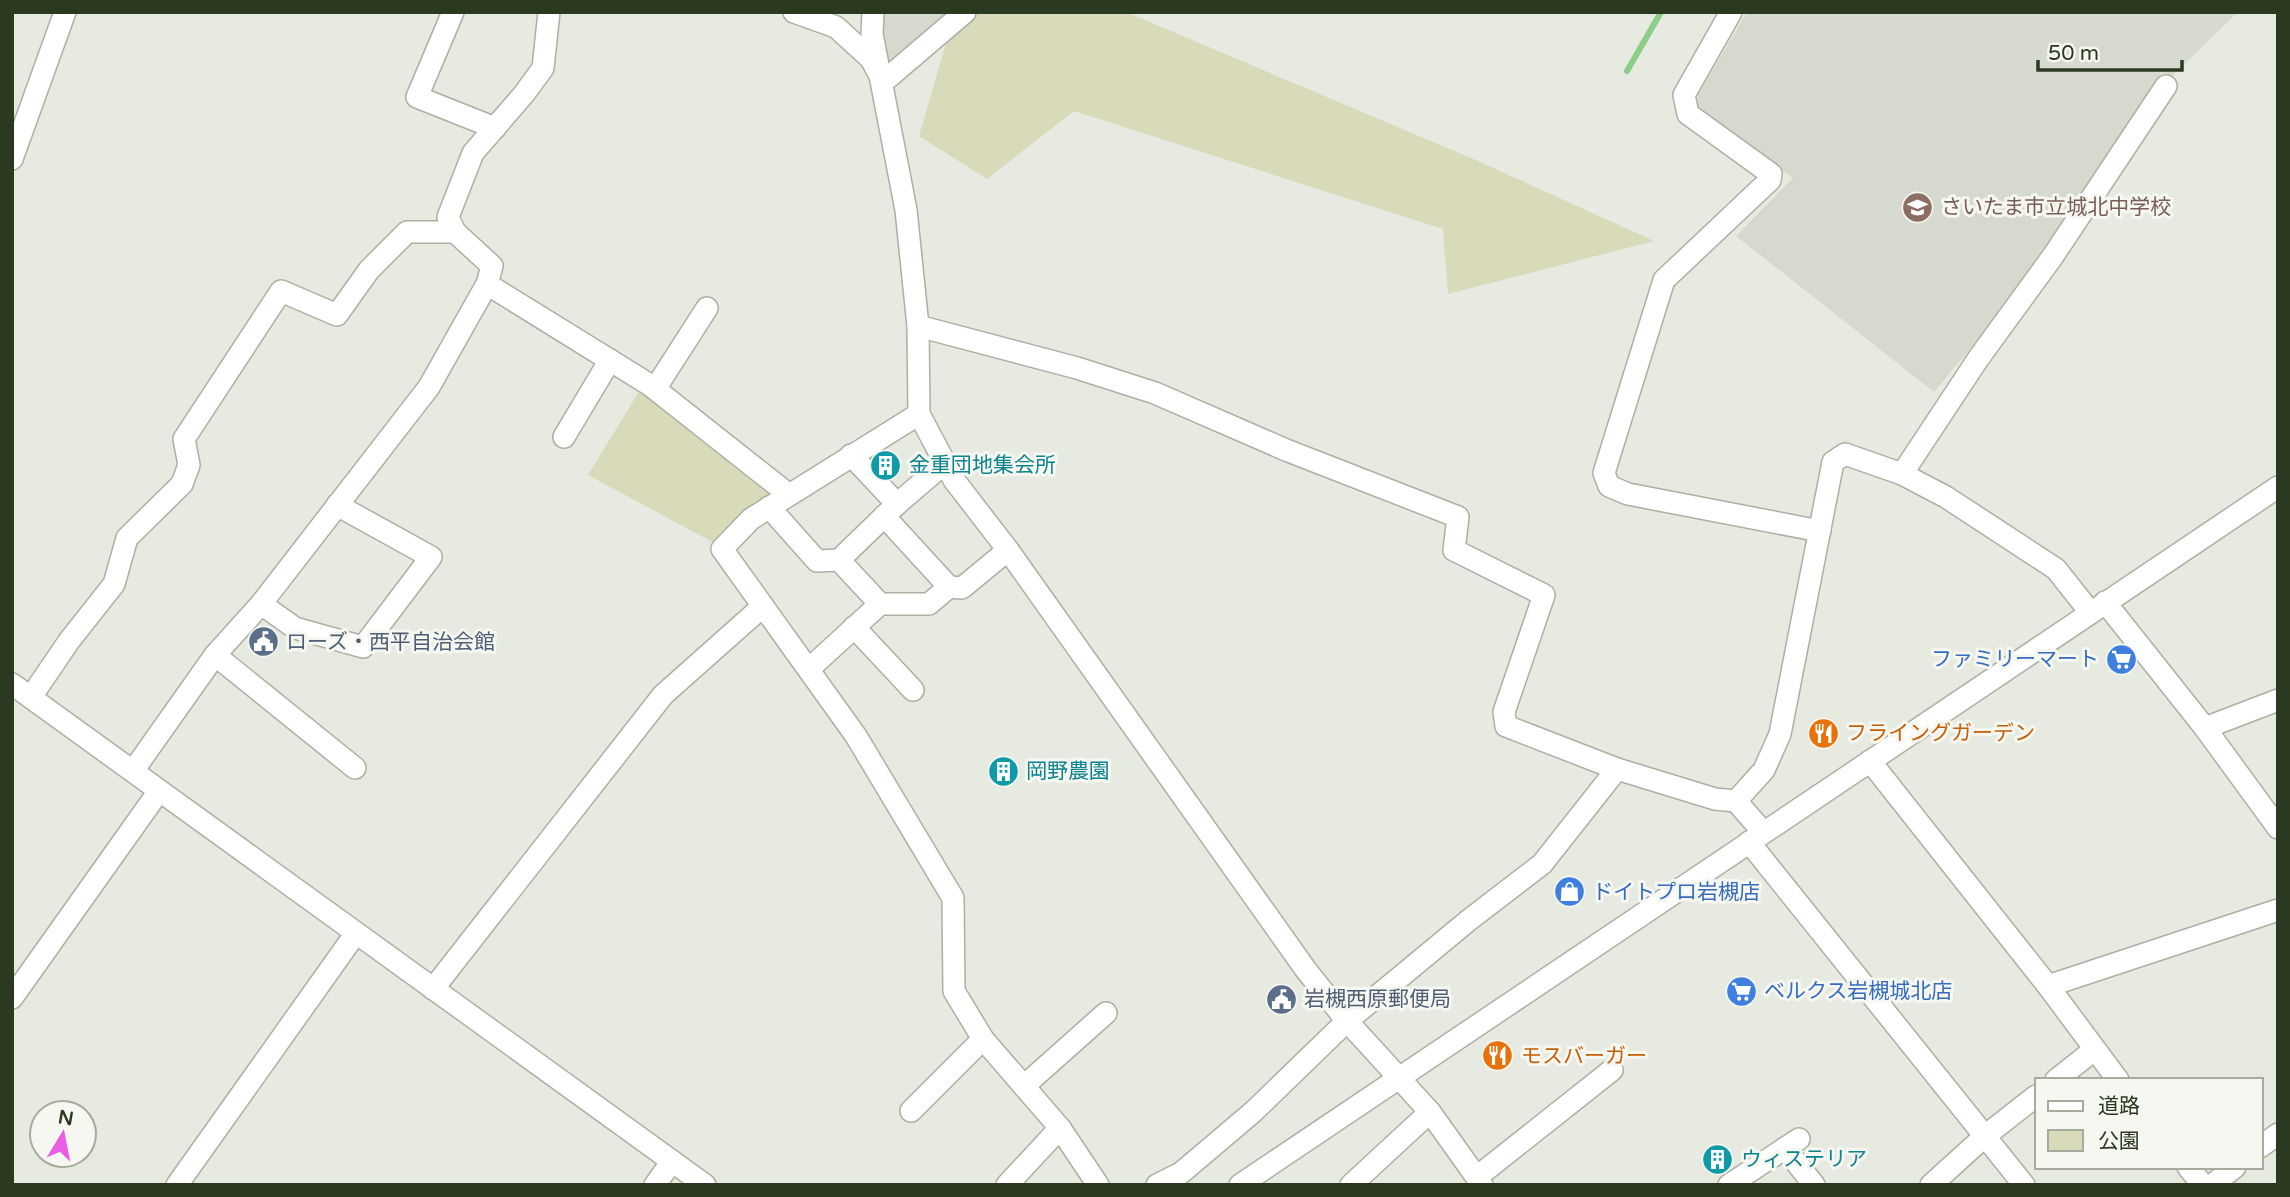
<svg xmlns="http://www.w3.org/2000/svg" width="2290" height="1197" viewBox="0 0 2290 1197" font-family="'Varela Round','Noto Sans JP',sans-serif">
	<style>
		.built { fill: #d6dace }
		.green { fill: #d8dab9 }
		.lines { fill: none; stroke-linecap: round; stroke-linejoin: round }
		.stream { stroke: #8dcd8a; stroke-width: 6 }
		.minor-casing { stroke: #aab1a3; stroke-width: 24 }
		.minor { stroke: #fff; stroke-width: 21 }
		.labels { text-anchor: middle; stroke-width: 6; stroke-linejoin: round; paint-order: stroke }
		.education-label { font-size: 21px; fill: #785e54; stroke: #f5f7f0; text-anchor: start }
		.culture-label { font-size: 21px; fill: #0d838f; stroke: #f5f7f0; text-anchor: start }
		.service-label { font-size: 21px; fill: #4e5e75; stroke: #f5f7f0; text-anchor: start }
		.shop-label { font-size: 21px; fill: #366cbe; stroke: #f5f7f0; text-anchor: start }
		.food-label { font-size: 21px; fill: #c56008; stroke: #f5f7f0; text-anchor: start }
	</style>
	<rect width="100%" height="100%" fill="#e6eae0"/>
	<g class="built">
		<polygon points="883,12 952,12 897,60 887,62 880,53"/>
		<polygon points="1747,12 2238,12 2171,77 2162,72 2001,312 1934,392 1736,236 1793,178 1697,108 1698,95"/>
	</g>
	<g class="green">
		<polygon points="983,12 1126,12 1478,161 1654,241 1448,294 1443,229 1074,111 987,179 919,136 951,26"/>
		<polygon points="640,390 768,489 768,499 716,544 588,475"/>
	</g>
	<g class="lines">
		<polyline class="stream" points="1627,71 1661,12"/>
		<defs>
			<g id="minor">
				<polyline points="453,12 417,97 495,128"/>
				<polyline points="794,12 836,27 871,59 878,72"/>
				<polyline points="873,12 872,34 906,210 918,326 919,414 954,480 1008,550 1306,970 1347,1021 1430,1112 1482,1185"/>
				<polyline points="1731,12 1684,95 1688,114 1771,174 1770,180 1664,280 1604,473 1609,486 1628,494 1820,531"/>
				<polyline points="883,82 965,12"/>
				<polyline points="12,159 65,12"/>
				<polyline points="487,284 650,385 788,494"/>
				<polyline points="918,326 1077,368 1155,393 1286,450 1458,517 1454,550 1544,595 1504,712 1506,726 1617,769 1715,799 1736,801 1764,770 1780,734 1833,462 1845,454 1902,474 1946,497 2056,569 2090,612"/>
				<polyline points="655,389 707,308"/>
				<polyline points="919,414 751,519 722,549 856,736 953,898 954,991 983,1039 1060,1128 1098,1185"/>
				<polyline points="564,437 610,360"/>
				<polyline points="851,455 897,504"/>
				<polyline points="1902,474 1978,359 2053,256 2166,86"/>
				<polyline points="769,507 817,561 839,560 897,504 945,463"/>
				<polyline points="884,516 949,587"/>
				<polyline points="839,560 880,604"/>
				<polyline points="2105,602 2205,728 2278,828"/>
				<polyline points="261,604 295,628 363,647 431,557 337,505"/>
				<polyline points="854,627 913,690"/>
				<polyline points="215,655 355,768"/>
				<polyline points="809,669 880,604 929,604 949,587 962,588 1008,550"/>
				<polyline points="12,684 705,1185"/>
				<polyline points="31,697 69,641 114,584 127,538 182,484 189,465 184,439 281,291 337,315 369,270 407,232 455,232"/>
				<polyline points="2205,728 2278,700"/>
				<polyline points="1870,761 2048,986 2118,1080"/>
				<polyline points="133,771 215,655 261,604 429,387 487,284 492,266 455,232 448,217 473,153 524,94 543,68 549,12"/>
				<polyline points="1736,801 1763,832"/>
				<polyline points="1749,842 2024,1185"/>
				<polyline points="2048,986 2278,910"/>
				<polyline points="433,989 663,695 763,606"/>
				<polyline points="12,998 159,791"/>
				<polyline points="2056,1080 2094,1050"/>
				<polyline points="1024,1086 1106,1013"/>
				<polyline points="911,1111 983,1039"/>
				<polyline points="2260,1147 2278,1134"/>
				<polyline points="1785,1148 1814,1185"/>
				<polyline points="2188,1167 2203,1185"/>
				<polyline points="1477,1177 1612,1070"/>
				<polyline points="177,1185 356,933"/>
				<polyline points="655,1185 672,1161"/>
				<polyline points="1007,1185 1060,1128"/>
				<polyline points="1157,1185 1181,1173 1253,1112 1347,1021 1469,920 1542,864 1617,769"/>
				<polyline points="1240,1185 2278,487"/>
				<polyline points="1351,1185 1430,1112"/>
				<polyline points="1729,1185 1799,1139"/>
				<polyline points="1931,1185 1985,1136 2036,1096"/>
				<polyline points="2212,1185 2235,1167"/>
			</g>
		</defs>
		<use href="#minor" class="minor-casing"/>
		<use href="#minor" class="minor"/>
	</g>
	<defs>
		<symbol id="school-disc" viewBox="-11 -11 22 22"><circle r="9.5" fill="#8d6e63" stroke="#f5f7f0"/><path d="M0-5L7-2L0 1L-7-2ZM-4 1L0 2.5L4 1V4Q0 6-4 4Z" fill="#fff"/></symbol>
		<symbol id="building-disc" viewBox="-11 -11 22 22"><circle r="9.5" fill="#0f9aa8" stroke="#f5f7f0"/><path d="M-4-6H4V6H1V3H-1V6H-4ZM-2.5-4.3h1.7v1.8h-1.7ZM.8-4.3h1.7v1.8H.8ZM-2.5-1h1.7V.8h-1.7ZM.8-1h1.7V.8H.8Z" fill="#fff"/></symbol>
		<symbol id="civic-disc" viewBox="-11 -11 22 22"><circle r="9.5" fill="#5c6f8a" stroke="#f5f7f0"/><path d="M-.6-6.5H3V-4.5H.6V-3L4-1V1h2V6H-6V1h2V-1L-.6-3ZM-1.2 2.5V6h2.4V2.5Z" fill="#fff"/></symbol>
		<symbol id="supermarket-disc" viewBox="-11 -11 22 22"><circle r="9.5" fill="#3f7fe0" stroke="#f5f7f0"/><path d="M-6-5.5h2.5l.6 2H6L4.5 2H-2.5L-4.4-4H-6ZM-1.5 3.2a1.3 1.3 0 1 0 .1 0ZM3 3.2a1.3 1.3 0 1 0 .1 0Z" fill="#fff"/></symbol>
		<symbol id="restaurant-disc" viewBox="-11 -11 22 22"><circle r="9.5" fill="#e8710a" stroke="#f5f7f0"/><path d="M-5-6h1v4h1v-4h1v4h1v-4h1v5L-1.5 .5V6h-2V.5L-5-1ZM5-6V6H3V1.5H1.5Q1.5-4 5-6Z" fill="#fff"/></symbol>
		<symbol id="shop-disc" viewBox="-11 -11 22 22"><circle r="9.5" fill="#3f7fe0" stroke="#f5f7f0"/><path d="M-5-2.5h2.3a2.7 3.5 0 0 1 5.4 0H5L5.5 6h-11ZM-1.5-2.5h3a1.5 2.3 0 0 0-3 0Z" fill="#fff"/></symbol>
	</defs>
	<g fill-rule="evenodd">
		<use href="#school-disc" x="1900" y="190" width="35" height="35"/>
		<use href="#building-disc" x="868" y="448" width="35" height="35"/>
		<use href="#civic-disc" x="246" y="624" width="35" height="35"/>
		<use href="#supermarket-disc" x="2104" y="642" width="35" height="35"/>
		<use href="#restaurant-disc" x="1806" y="716" width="35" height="35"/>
		<use href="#building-disc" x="986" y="754" width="35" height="35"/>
		<use href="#shop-disc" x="1552" y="874" width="35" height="35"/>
		<use href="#supermarket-disc" x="1724" y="974" width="35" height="35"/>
		<use href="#civic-disc" x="1264" y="982" width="35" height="35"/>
		<use href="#restaurant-disc" x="1480" y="1038" width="35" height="35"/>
		<use href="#building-disc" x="1700" y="1142" width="35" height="35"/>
	</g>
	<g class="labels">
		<g class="education-label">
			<text x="1941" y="214">さいたま市立城北中学校</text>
		</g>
		<g class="culture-label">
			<text x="909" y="472">金重団地集会所</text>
			<text x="1026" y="778">岡野農園</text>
			<text x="1741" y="1166">ウィステリア</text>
		</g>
		<g class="service-label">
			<text x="286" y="649">ローズ・西平自治会館</text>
			<text x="1304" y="1006">岩槻西原郵便局</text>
		</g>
		<g class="shop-label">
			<text x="2099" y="666" text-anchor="end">ファミリーマート</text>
			<text x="1592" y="899">ドイトプロ岩槻店</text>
			<text x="1764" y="998">ベルクス岩槻城北店</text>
		</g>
		<g class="food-label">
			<text x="1846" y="740">フライングガーデン</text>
			<text x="1521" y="1063">モスバーガー</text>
		</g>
	</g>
	<rect width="2290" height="1197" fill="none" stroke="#2c3921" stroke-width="28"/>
	<rect x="2035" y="1078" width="228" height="91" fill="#f5f7f0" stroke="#a5ab9d" stroke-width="2"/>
	<rect x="2048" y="1101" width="35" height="10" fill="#ffffff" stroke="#a5ab9d" stroke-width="2"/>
	<text x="2098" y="1113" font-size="21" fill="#2c3921">道路</text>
	<rect x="2048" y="1130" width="35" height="21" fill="#d8dab9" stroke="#a5ab9d" stroke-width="2"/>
	<text x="2098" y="1148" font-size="21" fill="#2c3921">公園</text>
	<g transform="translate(63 1134) rotate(10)"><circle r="33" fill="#f5f7f0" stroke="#a5ab9d" stroke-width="2"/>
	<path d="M0-5L12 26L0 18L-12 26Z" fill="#eb5de4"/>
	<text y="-10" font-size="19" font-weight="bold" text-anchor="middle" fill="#2c3921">N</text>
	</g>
	<path d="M2038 60v10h144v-10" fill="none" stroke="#2c3921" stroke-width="3.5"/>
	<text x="2048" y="60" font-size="21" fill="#2c3921" stroke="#f5f7f0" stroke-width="5" paint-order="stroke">50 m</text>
</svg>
